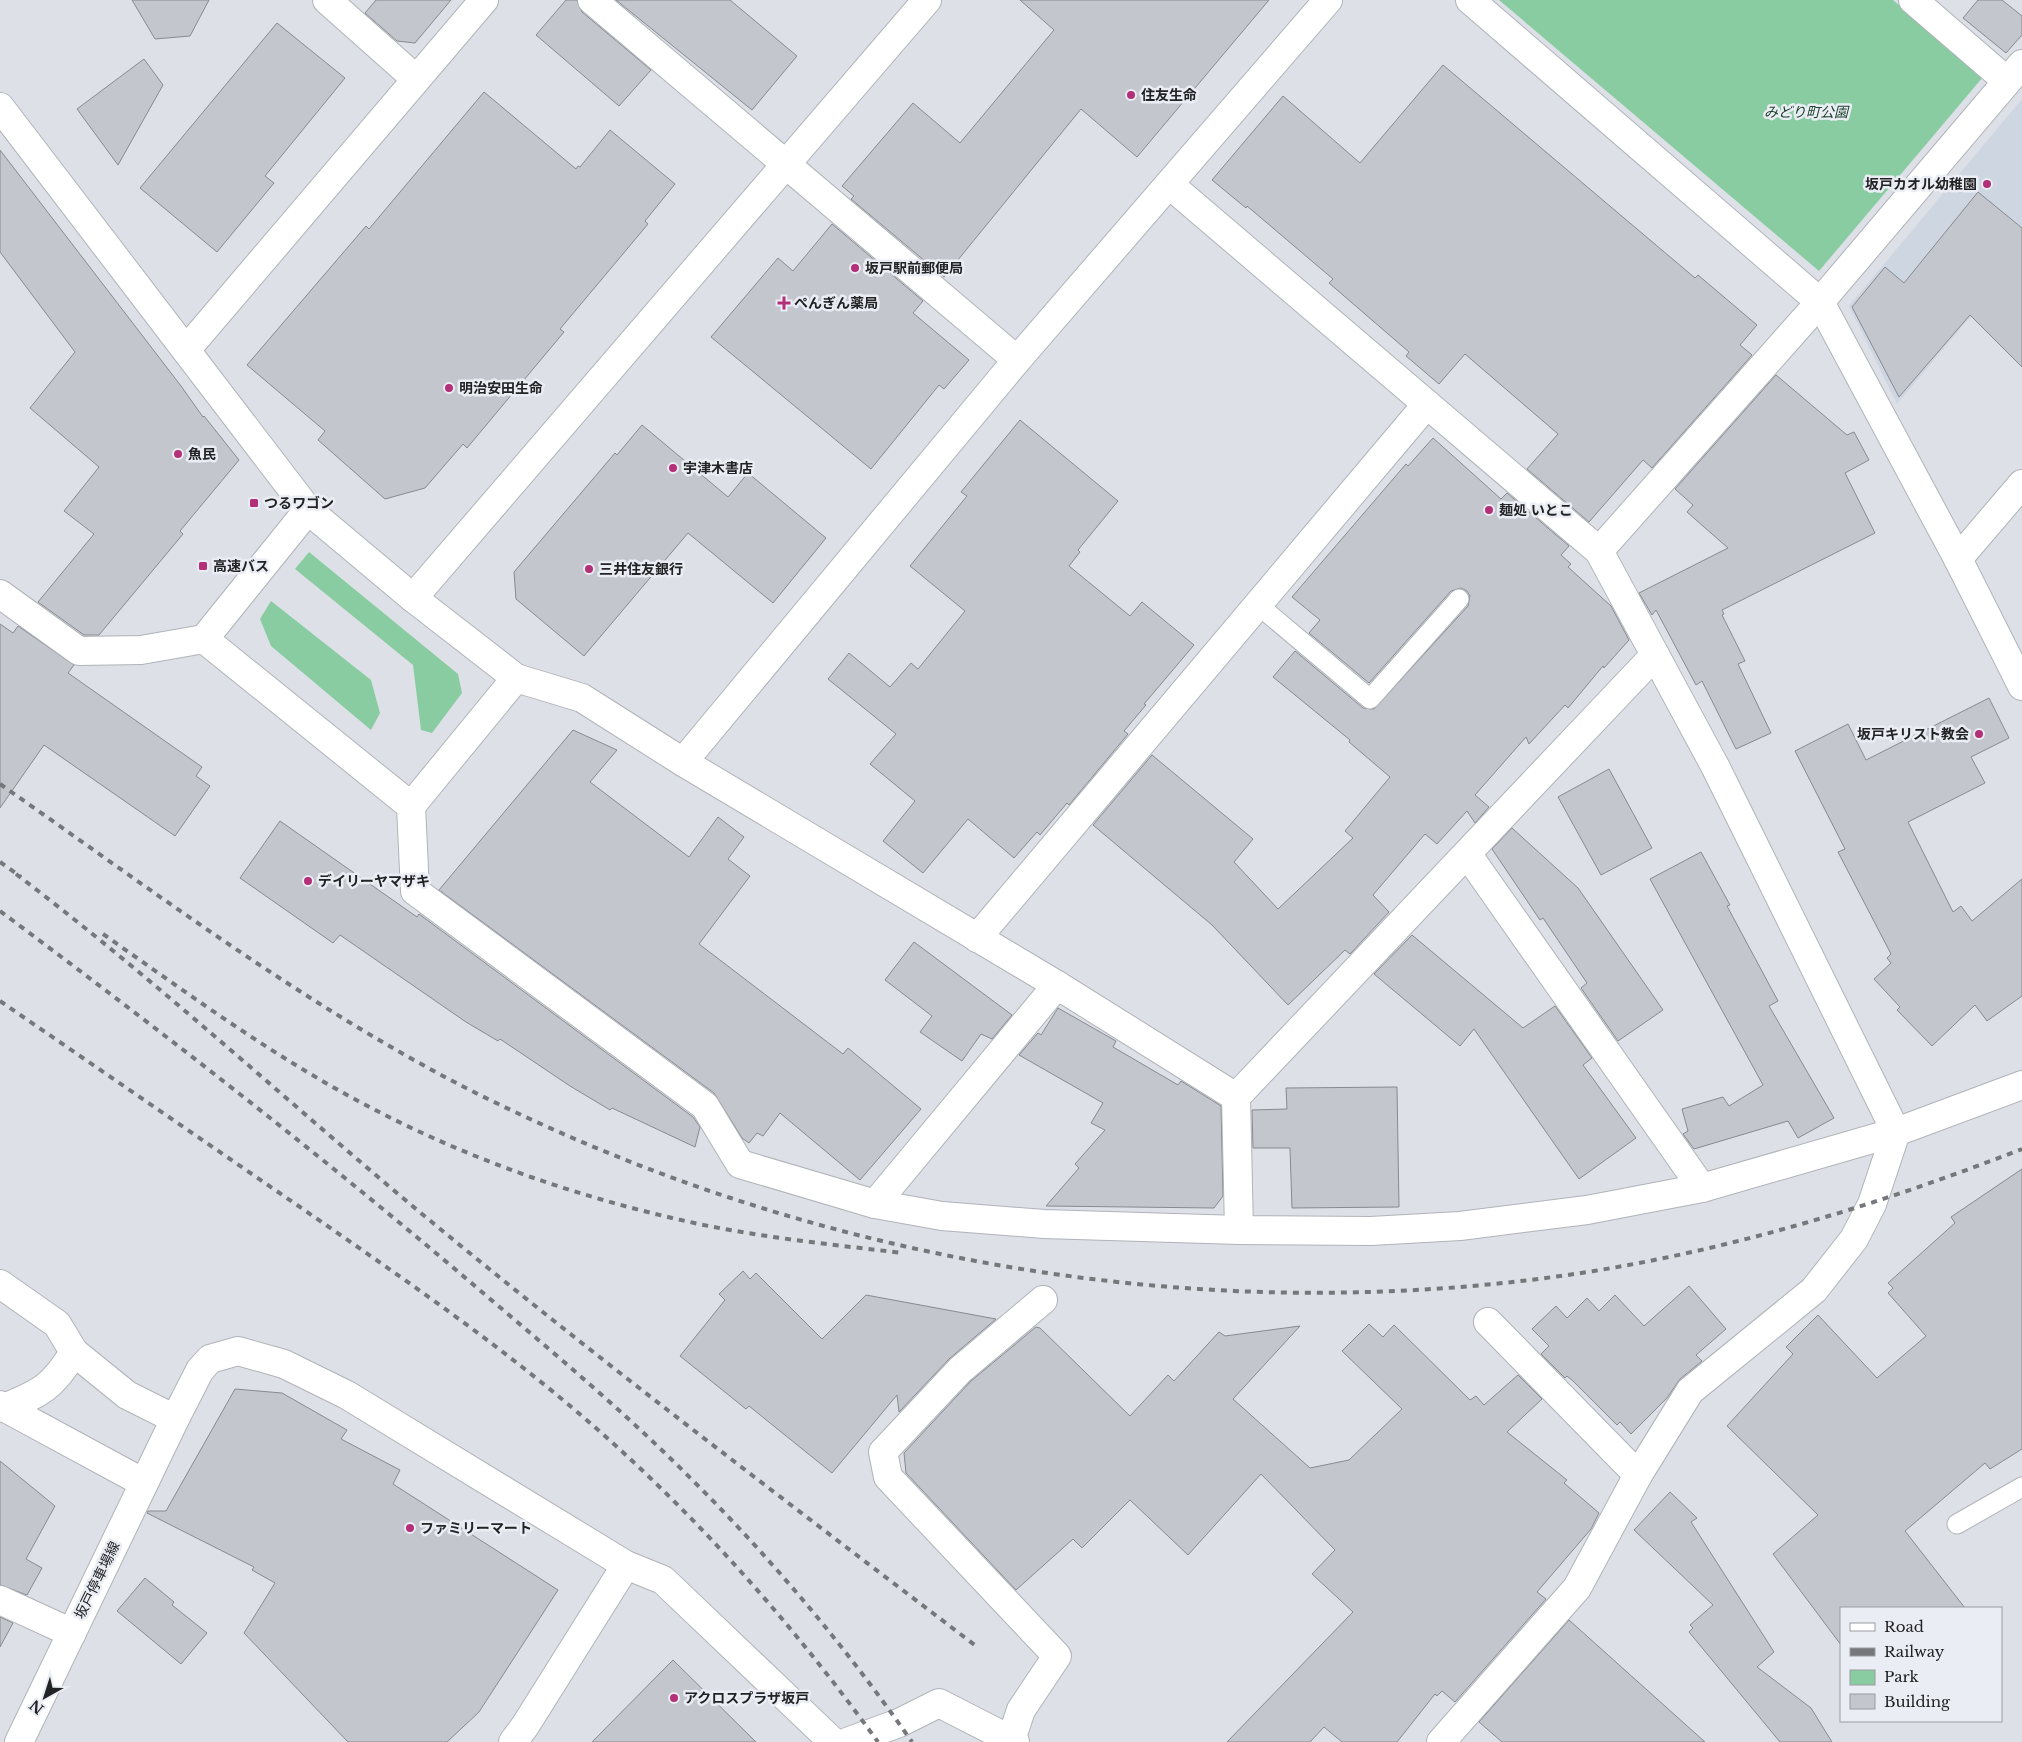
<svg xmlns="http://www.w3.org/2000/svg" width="2022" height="1742" viewBox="0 0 2022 1742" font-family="'Libre Baskerville','Noto Sans JP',serif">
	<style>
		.built { fill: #ced6e2 }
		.green { fill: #89cca2 }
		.building { fill: #c3c6cc; stroke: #878b90 }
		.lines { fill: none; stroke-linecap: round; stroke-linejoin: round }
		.lane-casing { stroke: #b0b3b9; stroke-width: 21 }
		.street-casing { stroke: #b0b3b9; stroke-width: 30 }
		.secondary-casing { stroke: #b0b3b9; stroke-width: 30 }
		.lane { stroke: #fff; stroke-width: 19 }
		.street { stroke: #fff; stroke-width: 28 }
		.secondary { stroke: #fff; stroke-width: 28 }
		.rail { stroke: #75777b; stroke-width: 4; stroke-dasharray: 6 6; stroke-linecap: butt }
		.poi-dot { fill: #b33078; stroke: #eaedf3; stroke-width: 2 }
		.labels { text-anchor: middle; stroke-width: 5; stroke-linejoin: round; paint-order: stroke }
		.poi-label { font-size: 14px; font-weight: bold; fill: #222325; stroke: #eaedf3; text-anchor: start }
		.park-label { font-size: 14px; font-style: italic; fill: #1b422c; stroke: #eaedf3 }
		.street-label { font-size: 14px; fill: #222325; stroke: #eaedf3 }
	</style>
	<rect width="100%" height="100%" fill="#dde0e6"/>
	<polygon class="built" points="2022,99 2022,269 1965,323 1897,404 1849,306"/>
	<g class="green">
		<polygon points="1499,0 1893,0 1983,77 1819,271"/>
		<polygon points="309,552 458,674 462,693 432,733 421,730 413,665 295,569"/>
		<polygon points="271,601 371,680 380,713 371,730 271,646 260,619"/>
	</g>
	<g class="building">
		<polygon points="132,0 209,0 190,36 155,39"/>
		<polygon points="376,0 451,0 415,43 397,41 365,13"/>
		<polygon points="566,0 577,0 582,12 651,70 619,106 536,35"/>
		<polygon points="616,0 730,0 797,56 752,110"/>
		<polygon points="1020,0 1269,0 1137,157 1081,109 944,277 851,199 854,196 842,186 913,103 960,143 1054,30"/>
		<polygon points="1978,0 2002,0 2022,16 2022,35 2006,53 1963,18"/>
		<polygon points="277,23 345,78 265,176 274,183 217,252 140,188"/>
		<polygon points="144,59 163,85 118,165 77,109"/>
		<polygon points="1443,65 1695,278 1698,275 1757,325 1740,345 1752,355 1652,468 1643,460 1589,522 1527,469 1558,434 1465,354 1439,384 1406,356 1409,352 1329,283 1333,279 1247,206 1246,208 1212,180 1283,96 1360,163"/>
		<polygon points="484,92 576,169 578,166 580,167 610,130 675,184 645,221 648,224 560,329 564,332 467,448 463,444 425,488 385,499 318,440 325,431 247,365 366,226 369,229"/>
		<polygon points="0,150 181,386 203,417 204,416 239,460 180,531 183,534 99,635 84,635 38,602 94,534 64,511 99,467 30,408 75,352 0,252"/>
		<polygon points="1978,192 2022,228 2022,367 1970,315 1899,397 1852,307 1885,267 1904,283"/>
		<polygon points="832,224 923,301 913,313 969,360 944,389 939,385 871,469 711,337 778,258 793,271"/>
		<polygon points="1776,375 1847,435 1854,432 1869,460 1845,473 1875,533 1722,610 1724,614 1722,615 1745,661 1738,664 1771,733 1736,749 1702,681 1696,685 1656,610 1652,615 1639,593 1728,548 1687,512 1693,505 1675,489"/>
		<polygon points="1020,420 1118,501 1078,550 1080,552 1069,566 1130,616 1142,602 1194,645 1144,704 1146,705 1124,731 1128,734 1069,805 1067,803 1040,835 1037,832 1014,858 968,819 923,873 883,841 915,801 870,764 896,734 828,679 849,653 890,687 911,663 918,669 965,611 910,566 967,496 961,492"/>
		<polygon points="642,425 728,497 748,473 826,538 773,603 688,533 584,656 516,599 514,572 615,453 617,455"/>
		<polygon points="1433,438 1501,499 1507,493 1569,546 1561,555 1571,564 1568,567 1611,606 1629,640 1604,668 1603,666 1568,708 1565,705 1529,744 1526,737 1475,795 1489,807 1475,823 1467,811 1437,844 1425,834 1373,895 1389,912 1350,954 1345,950 1288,1005 1212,925 1093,825 1152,755 1253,839 1234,862 1278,909 1353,838 1345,831 1390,777 1349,742 1350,740 1273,677 1295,651 1363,708 1374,709 1468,606 1470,596 1467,591 1461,588 1451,591 1369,683 1309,633 1320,620 1292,597 1406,464 1408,466"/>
		<polygon points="0,624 13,633 18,626 74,665 68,673 202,767 196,776 210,786 175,836 44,745 0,808"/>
		<polygon points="1989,698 2009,738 1971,757 1985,783 1908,822 1953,912 1961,906 1972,921 2022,879 2022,996 1987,1021 1975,1005 1932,1046 1897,1010 1900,1007 1874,979 1891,963 1887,958 1891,954 1838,852 1845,849 1795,751 1848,724 1866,760"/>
		<polygon points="573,730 617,750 590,782 689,857 718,817 744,837 728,859 750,876 699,944 843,1054 848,1048 921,1109 860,1180 780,1113 763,1136 757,1133 749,1143 742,1138 714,1093 439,890"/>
		<polygon points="1609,769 1652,848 1601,875 1558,797"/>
		<polygon points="280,821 417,917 419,914 693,1117 700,1127 695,1147 612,1108 610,1110 570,1086 500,1039 498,1041 466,1022 340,935 333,943 240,878"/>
		<polygon points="1512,828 1578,888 1663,1010 1618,1041 1581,988 1587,983 1543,918 1540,920 1492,849"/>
		<polygon points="1701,852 1730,905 1727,906 1778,1001 1769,1006 1834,1118 1798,1138 1788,1121 1694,1149 1683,1134 1688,1131 1682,1109 1723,1097 1729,1106 1763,1085 1650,879"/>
		<polygon points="1412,935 1523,1028 1555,1006 1592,1058 1583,1065 1636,1138 1579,1179 1474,1029 1460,1046 1374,974"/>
		<polygon points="914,942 1012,1015 992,1039 981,1034 962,1061 920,1032 932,1016 885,980"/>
		<polygon points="1058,1008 1116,1041 1113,1047 1178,1085 1181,1081 1221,1106 1223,1196 1214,1208 1046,1206 1079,1168 1075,1164 1105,1130 1091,1123 1103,1103 1019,1055 1038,1033 1041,1035"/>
		<polygon points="1397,1087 1399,1207 1292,1208 1290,1148 1253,1148 1252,1110 1287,1109 1286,1088"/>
		<polygon points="2022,1169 2022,1449 1990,1469 1985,1463 1905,1531 1965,1608 1841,1608 1841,1645 1773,1554 1818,1515 1727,1426 1793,1354 1786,1347 1818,1315 1877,1378 1926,1336 1888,1293 1893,1288 1888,1283 1955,1223 1951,1217"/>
		<polygon points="743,1271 750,1279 756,1273 822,1339 866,1295 996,1319 949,1359 899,1412 897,1395 832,1473 749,1406 746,1409 680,1356 725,1300 719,1294"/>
		<polygon points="1689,1286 1726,1329 1696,1355 1702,1361 1680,1379 1667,1398 1631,1434 1620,1422 1617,1425 1573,1381 1567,1376 1565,1378 1541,1354 1549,1346 1532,1329 1556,1306 1567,1318 1587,1298 1599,1311 1615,1295 1644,1326"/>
		<polygon points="1369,1324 1383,1337 1394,1325 1470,1400 1476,1396 1484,1405 1518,1375 1542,1399 1507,1432 1567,1480 1564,1483 1599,1513 1591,1529 1537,1592 1546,1599 1455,1702 1442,1691 1437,1696 1435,1694 1397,1742 1342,1742 1324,1727 1310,1742 1227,1742 1353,1612 1312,1574 1335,1550 1261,1474 1188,1555 1130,1500 1082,1548 1073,1539 1016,1590 906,1473 904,1453 971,1381 1036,1327 1040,1328 1130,1416 1168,1375 1174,1381 1219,1332 1225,1336 1300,1326 1233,1399 1310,1468 1349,1460 1402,1409 1342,1351"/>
		<polygon points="235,1389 282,1393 347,1430 341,1439 400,1470 393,1484 558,1590 479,1712 447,1742 348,1742 244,1633 275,1583 252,1570 254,1567 147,1513 148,1511 166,1511"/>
		<polygon points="0,1461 55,1506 26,1559 42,1568 27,1595 0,1585"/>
		<polygon points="1670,1492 1697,1518 1691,1522 1774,1652 1757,1667 1811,1708 1832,1742 1780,1742 1689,1632 1693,1628 1690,1625 1713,1605 1634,1530"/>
		<polygon points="145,1578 174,1602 172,1605 207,1633 181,1664 117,1611"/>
		<polygon points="0,1617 13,1623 0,1647"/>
		<polygon points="1569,1620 1705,1742 1502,1742 1479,1722"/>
		<polygon points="673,1660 756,1742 592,1742"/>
	</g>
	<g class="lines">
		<defs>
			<g id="lane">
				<polyline points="1257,604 1370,699 1459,599"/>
				<polyline points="1957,1524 2022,1487"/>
			</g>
			<g id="street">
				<polyline points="327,0 416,79"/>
				<polyline points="592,0 1017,360"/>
				<polyline points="1913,0 2007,81"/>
				<polyline points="1170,185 1599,551 1716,768 1896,1132 1872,1204 1854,1239 1814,1290 1690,1391 1638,1475 1577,1588 1441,1742"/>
				<polyline points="1820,302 1958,559 2022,686"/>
				<polyline points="186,350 484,0"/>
				<polyline points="1599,551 1820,302 2022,64"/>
				<polyline points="1958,559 2022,484"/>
				<polyline points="0,594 79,651 141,650 204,639 308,510"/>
				<polyline points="204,639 411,806 516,678"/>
				<polyline points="683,762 1017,360 1328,0"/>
				<polyline points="411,806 415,891 705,1106 740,1164 875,1204 942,1216 1044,1224 1239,1230 1371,1231 1460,1226 1587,1210 1702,1188 1896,1132 2022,1085"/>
				<polyline points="1468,855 1702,1188"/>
				<polyline points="977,938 1427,404"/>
				<polyline points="1236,1097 1655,655"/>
				<polyline points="875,1204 1057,985"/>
				<polyline points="0,1284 57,1324 74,1352 127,1395 175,1419 200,1370 210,1359 238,1351 284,1364 347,1395 626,1565 663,1580 833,1742"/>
				<polyline points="1488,1322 1638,1475"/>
				<polyline points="0,1405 144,1483"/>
				<path d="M4,1408c37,-15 49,-21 70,-56"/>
				<polyline points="0,1600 72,1633"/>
				<polyline points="1011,1740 1021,1710 1057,1656 888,1477 883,1452 960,1370 1043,1300"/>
				<polyline points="513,1742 525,1726 626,1565"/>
				<polyline points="847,1742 899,1723 939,1703 1015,1742"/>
			</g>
			<g id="secondary">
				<polyline points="1470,0 1820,302"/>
				<polyline points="0,107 308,510 413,598 516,678 582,698 683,762 1057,985 1236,1097 1239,1230"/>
				<polyline points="413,598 927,0"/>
				<polyline points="19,1742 175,1419"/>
			</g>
		</defs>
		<use href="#lane" class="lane-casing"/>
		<use href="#street" class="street-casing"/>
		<use href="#secondary" class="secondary-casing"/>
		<use href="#lane" class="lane"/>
		<use href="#street" class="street"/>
		<use href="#secondary" class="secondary"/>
		<g class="rail">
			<path d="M0,784c149,104 303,220 464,303 346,176 746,245 1130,184 147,-24 289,-68 428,-122"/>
			<polyline points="0,862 21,877"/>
			<path d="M16,874c137,104 263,220 394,330 184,153 376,297 566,442"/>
			<path d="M0,911c160,119 317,241 469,370 68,58 137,115 201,177 90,87 171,182 242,284"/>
			<path d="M103,934c84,59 167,120 257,168 106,57 222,97 339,122 67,14 136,21 204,29"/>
			<path d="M0,1001c99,68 198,136 297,204 97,67 195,134 285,211 112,96 210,207 296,326"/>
		</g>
	</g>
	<g class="poi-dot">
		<circle cx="1131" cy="95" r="5"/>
		<circle cx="1987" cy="184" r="5"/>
		<circle cx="855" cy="268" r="5"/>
		<path d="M781.5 295.5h5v5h5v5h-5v5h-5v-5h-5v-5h5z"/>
		<circle cx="449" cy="388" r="5"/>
		<circle cx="178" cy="454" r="5"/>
		<circle cx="673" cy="468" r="5"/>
		<rect x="249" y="498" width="10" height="10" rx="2.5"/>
		<circle cx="1489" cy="510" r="5"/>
		<rect x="198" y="561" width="10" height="10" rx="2.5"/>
		<circle cx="589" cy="569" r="5"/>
		<circle cx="1979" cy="734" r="5"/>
		<circle cx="308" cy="881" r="5"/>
		<circle cx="410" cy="1528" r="5"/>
		<circle cx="674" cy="1698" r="5"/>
	</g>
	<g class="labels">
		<g class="poi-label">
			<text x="1141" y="100">住友生命</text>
			<text x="1977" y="189" text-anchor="end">坂戸カオル幼稚園</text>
			<text x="865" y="273">坂戸駅前郵便局</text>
			<text x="794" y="308">ぺんぎん薬局</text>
			<text x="459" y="393">明治安田生命</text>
			<text x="188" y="459">魚民</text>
			<text x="683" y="473">宇津木書店</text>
			<text x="264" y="508">つるワゴン</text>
			<text x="1499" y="515">麺処 いとこ</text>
			<text x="213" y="571">高速バス</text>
			<text x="599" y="574">三井住友銀行</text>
			<text x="1969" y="739" text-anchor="end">坂戸キリスト教会</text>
			<text x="318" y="886">デイリーヤマザキ</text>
			<text x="420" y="1533">ファミリーマート</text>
			<text x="684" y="1703">アクロスプラザ坂戸</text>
		</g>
		<g class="park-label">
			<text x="1806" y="117">みどり町公園</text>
		</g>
		<g class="street-label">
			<text transform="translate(97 1580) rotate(-64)" y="5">坂戸停車場線</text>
		</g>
	</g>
	<rect x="1840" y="1607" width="162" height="115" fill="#eaedf3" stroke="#9a9ca1"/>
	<rect x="1850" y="1623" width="25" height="8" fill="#ffffff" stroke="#9a9ca1"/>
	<text x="1884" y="1632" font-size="15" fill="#222325">Road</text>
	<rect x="1850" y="1648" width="25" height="8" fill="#75777b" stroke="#9a9ca1"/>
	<text x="1884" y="1657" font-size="15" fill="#222325">Railway</text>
	<rect x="1850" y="1670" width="25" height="15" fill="#89cca2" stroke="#9a9ca1"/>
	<text x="1884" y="1682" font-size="15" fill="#222325">Park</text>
	<rect x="1850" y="1694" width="25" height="15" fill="#c3c6cc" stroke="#9a9ca1"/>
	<text x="1884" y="1707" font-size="15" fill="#222325">Building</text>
	<g transform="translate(45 1697) rotate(219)" stroke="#eaedf3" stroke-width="4" paint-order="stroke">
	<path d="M0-4L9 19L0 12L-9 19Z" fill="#222325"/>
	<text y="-8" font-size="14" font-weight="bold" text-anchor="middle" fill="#222325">N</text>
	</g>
</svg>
